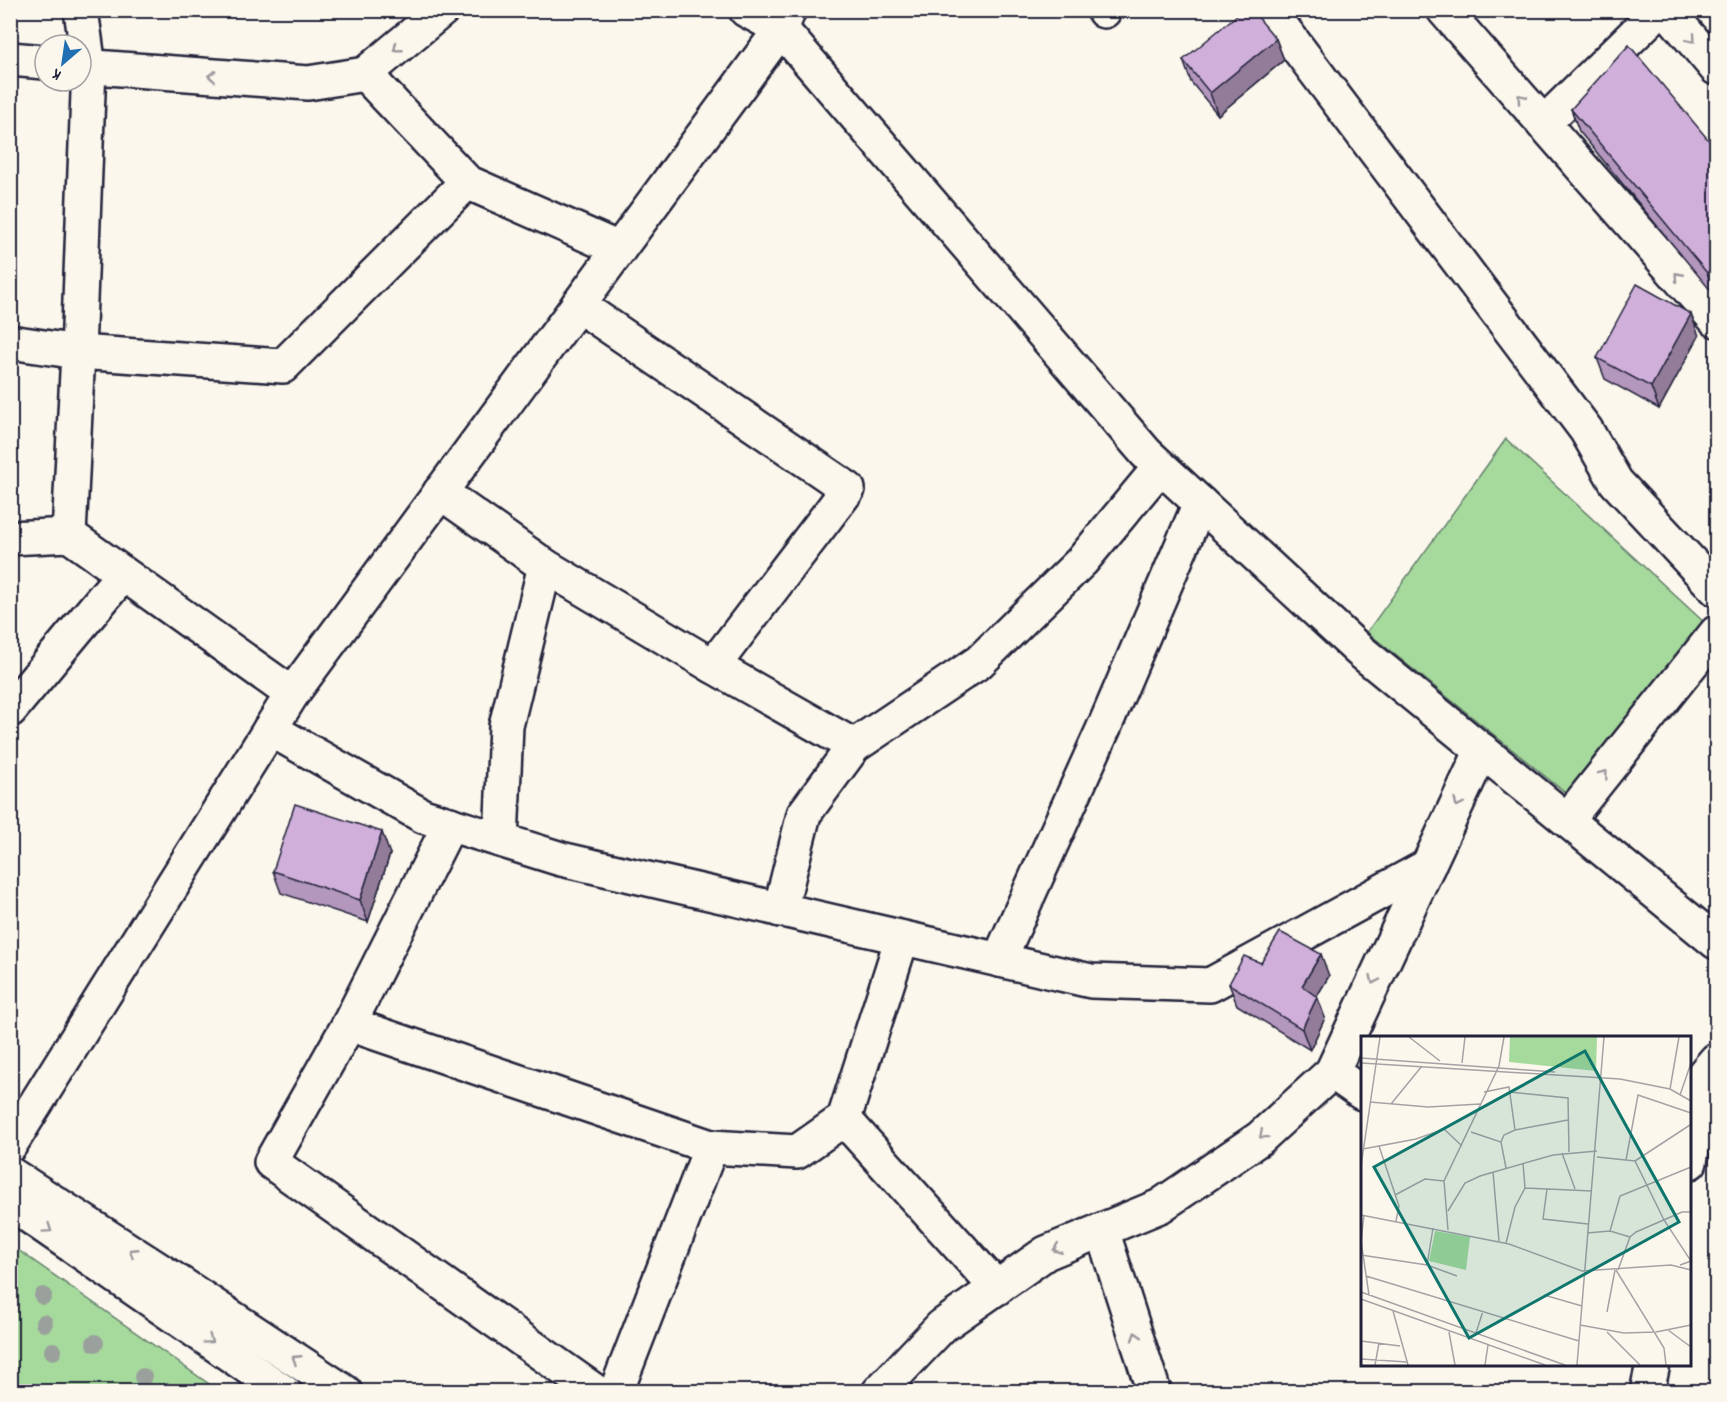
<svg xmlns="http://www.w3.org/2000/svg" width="1727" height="1402" viewBox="0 0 1727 1402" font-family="Dekko,sans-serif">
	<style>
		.green { fill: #a6da9c; stroke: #647e6c; stroke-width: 1.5 }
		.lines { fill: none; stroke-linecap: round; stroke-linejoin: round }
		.minor-casing { stroke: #22223b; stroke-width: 38 }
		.major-casing { stroke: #22223b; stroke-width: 38 }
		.minor { stroke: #fbf7ec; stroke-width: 33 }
		.major { stroke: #fbf7ec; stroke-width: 33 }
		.tree { fill: #9aa09b }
		.wall { fill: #b397bc; stroke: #22223b; stroke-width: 1.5 }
		.shaded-wall { fill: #927b99; stroke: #22223b; stroke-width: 1.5 }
		.building { fill: #d0b0db; stroke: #22223b; stroke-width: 1.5 }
		.oneway { stroke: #99979c }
		.inset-road { fill: none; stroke: #a4a2a5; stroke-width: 1.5 }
		.view { fill: #0f766e; fill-opacity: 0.15; stroke: #0f766e; stroke-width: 3 }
		.inset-edge { fill: none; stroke: #22223b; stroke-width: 3 }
	</style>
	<rect width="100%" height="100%" fill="#fbf7ec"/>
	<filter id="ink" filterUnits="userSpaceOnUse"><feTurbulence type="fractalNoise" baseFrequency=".0167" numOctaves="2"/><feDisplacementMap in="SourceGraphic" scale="12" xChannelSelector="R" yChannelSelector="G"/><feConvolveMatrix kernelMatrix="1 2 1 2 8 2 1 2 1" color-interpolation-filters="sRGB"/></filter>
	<g filter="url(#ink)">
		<g class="green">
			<polygon points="1506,439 1706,624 1567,794 1367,632"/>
			<polygon points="11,1245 219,1391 11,1391"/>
		</g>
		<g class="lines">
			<defs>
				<g id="minor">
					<polyline points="81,10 89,67 78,352 69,535 292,694"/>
					<polyline points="746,10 781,29 1146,453 1359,650 1716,942"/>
					<polyline points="1104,10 1104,11"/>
					<polyline points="1269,10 1586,430 1616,482 1716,589"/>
					<polyline points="1444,10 1716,320"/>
					<polyline points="10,59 45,62"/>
					<polyline points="81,66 308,83 365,74 442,10"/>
					<polyline points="365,74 467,182 619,249"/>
					<polyline points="1543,124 1659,10"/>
					<polyline points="578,305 848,489 713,666"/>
					<polyline points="10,342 78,352 283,366 467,182"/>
					<polyline points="440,492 545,566 713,666 854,746"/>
					<polyline points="10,538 69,535"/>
					<polyline points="10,710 123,574"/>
					<polyline points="270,729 423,816 561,859 1091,981 1210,985 1428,866"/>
					<polyline points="1567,820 1716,633"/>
					<polyline points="450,824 349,1024 271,1162 596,1392"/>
					<polyline points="501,840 506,726 545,566"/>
					<polyline points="780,910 804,814 854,746 979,662 1082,561 1160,467"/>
					<polyline points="902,938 844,1119 997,1288"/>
					<polyline points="999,960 1106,723 1200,503"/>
					<polyline points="349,1024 711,1147 797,1152 844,1119"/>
					<polyline points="1332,1072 1362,1093"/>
					<polyline points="10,1145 292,694 781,29 789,10"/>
					<polyline points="1690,1162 1704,1074 1716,1060"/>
					<polyline points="1102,1230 1154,1392"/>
					<polyline points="616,1392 711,1147"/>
					<polyline points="879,1392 942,1326 1046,1253 1160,1206 1260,1138 1332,1072 1482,750"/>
					<polyline points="1647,1392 1653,1364"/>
				</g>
				<g id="major">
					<polyline points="1667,10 1716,68"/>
					<polyline points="10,1174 181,1284 345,1392"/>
					<polyline points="10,1186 29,1216 284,1392"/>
				</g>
			</defs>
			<use href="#minor" class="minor-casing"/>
			<use href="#major" class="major-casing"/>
			<use href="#minor" class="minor"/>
			<use href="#major" class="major"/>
		</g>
		<g class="tree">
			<circle cx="43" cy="1296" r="9"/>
			<circle cx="44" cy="1323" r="9"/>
			<circle cx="95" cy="1343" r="9"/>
			<circle cx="53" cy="1351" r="9"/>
			<circle cx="143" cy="1377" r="9"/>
		</g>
		<g class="wall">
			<polygon points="1276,39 1284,60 1218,115 1191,82 1183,60"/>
			<polygon points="1571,109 1716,149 1716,297 1579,131"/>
			<polygon points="1699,336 1659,409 1605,379 1597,358"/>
			<polygon points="390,854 368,922 281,893 273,871"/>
			<polygon points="1261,963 1329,976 1317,996 1325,1018 1310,1050 1237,1005 1229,984"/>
		</g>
		<g class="shaded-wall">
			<polygon points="1276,39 1284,60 1218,115 1210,93"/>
			<polygon points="1716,264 1716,287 1709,278 1707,273"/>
			<polygon points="1691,314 1699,336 1659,409 1651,387"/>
			<polygon points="382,832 390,854 368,922 360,900"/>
			<polygon points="1321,954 1329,976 1310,1008 1302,986"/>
			<polygon points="1317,997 1325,1018 1310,1050 1302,1029"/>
		</g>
		<g class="building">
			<polygon points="1243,10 1252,10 1276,39 1210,93 1183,60"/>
			<polygon points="1629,45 1716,149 1716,264 1707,273 1571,109"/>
			<polygon points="1716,271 1716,287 1709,278"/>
			<polygon points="1637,284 1691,314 1651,387 1597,358"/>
			<polygon points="295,804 382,832 360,900 273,871"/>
			<polygon points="1280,932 1321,954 1302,986 1317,997 1302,1029 1229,984 1244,956 1261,963"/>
		</g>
		<defs><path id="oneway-chevron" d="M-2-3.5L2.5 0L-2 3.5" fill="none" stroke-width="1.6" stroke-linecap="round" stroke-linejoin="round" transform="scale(1.5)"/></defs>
		<g class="oneway">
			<use href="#oneway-chevron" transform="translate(1692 39) rotate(49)"/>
			<use href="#oneway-chevron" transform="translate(397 48) rotate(141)"/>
			<use href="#oneway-chevron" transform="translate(212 76) rotate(-176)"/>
			<use href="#oneway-chevron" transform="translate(1521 98) rotate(-131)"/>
			<use href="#oneway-chevron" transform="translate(1678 276) rotate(-132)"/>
			<use href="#oneway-chevron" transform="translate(1604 774) rotate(-52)"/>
			<use href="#oneway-chevron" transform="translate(1458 803) rotate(115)"/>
			<use href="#oneway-chevron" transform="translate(1374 980) rotate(115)"/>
			<use href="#oneway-chevron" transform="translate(1263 1135) rotate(140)"/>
			<use href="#oneway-chevron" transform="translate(48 1229) rotate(35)"/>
			<use href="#oneway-chevron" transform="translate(1057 1249) rotate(158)"/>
			<use href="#oneway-chevron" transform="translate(133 1252) rotate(-147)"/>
			<use href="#oneway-chevron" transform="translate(1136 1336) rotate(-108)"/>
			<use href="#oneway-chevron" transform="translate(209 1340) rotate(35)"/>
			<use href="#oneway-chevron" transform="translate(296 1359) rotate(-147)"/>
		</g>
	</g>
	<g transform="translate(1361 1036)">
		<rect width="330" height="330" fill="#fbf7ec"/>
		<path d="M149,1h87l-1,34 -87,-9zM74,195l35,6 -4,33 -37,-9z" fill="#a6da9c"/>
		<path class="inset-road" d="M48,1l31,24M0,22l194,14M0,27l259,16 50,10 21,12M101,27l3,-26M309,53l9,-52M123,56l25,-5 6,43M149,56l58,6 1,54M319,59l11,-32M9,66l58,5 52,-3M30,68l31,-38M110,96l30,10 5,26M140,106l3,-7 11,-5 53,-10M18,110l20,60 -3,15M2,113l53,-10 28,-10 18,17M201,117l13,36M236,121l38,4 29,59 27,41 -11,4M265,124l12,-65 53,18M274,125l55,-36M0,130l19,-129M132,136l6,69M164,152l67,3M186,153l-4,30 45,5M34,159l30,-16 19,2M87,175l17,-28 15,-7 73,-21 44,-4M0,179l148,29 73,27 89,-6 20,5M3,179l-3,26 8,54M87,194l-4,-49 55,-115 5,-29M249,195l10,-35 71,-29M226,197l23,-2 20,6M145,207l9,-36 10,-19 -2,-25M0,219l66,10 30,11M66,229l6,-37M255,234l48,78 2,17M257,234l12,-33 6,-5 46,-20h9M5,240l213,65M0,256l204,73M183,259l38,11M0,263l184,66M32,275l15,54M246,276l8,-42M219,289l44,8 32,-1 35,-7M307,294l23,17M88,296l6,33M246,296l33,33M115,297l7,-22M0,305l39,5M0,323l46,3M14,329l4,-22M124,329l3,-20M216,329l27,-328"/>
		<path class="view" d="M224,15l94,171 -210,116 -95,-171z"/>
		<rect width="330" height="330" class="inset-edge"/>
	</g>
	<rect width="1727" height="1402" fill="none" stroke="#fbf7ec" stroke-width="36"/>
	<rect x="18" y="18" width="1691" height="1366" fill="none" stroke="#22223b" stroke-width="2" filter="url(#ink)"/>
	<g transform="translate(63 63) rotate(209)"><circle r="28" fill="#fbf7ec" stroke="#a4a2a5" stroke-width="1.5"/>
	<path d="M0-4.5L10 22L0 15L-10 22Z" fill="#1f6fb2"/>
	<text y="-9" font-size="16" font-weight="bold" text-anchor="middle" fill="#22223b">K</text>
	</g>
</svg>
